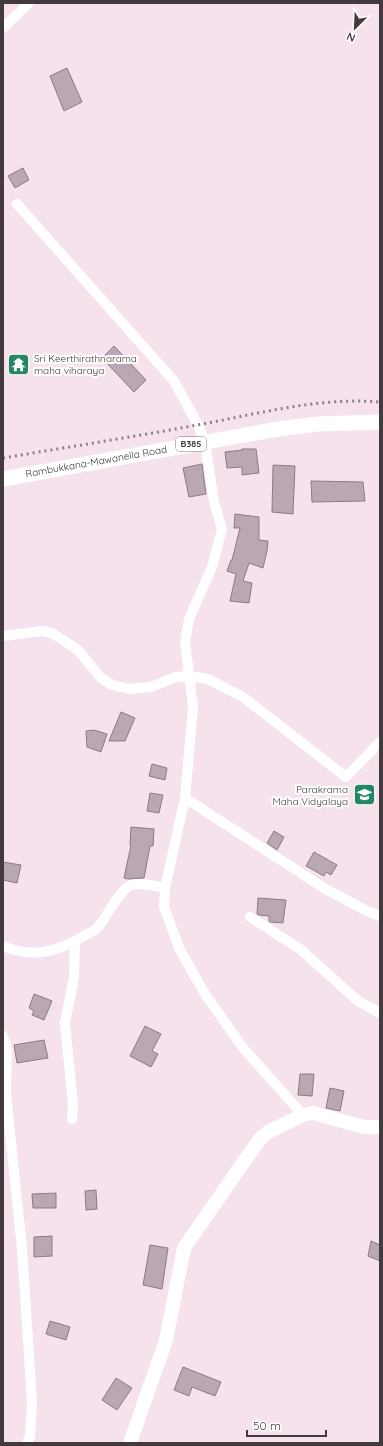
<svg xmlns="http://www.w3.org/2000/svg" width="383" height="1446" viewBox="0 0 383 1446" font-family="Quicksand,sans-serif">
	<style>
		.building { fill: #b9a7b1; stroke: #8c7b84 }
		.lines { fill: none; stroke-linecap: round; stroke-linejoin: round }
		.street { stroke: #fff; stroke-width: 10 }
		.secondary { stroke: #fff; stroke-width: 14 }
		.primary { stroke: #fff; stroke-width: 15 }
		.rail { stroke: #8d8087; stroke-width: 3; stroke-dasharray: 2 4; stroke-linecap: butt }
		.labels { text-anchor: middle; stroke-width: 4; stroke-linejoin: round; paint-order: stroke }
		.shield { fill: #fff; stroke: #7b7578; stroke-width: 1 }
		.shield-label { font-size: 9px; font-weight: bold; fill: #423a3e }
		.poi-label { font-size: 10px; fill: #423a3e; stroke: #fff; text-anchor: start }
		.street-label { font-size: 10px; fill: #423a3e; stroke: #fff }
	</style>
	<rect width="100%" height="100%" fill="#f5e2ed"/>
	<g class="building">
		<polygon points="67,68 82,102 64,111 50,76"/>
		<polygon points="23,168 29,180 15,188 8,176"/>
		<polygon points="114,346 146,380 134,392 102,358"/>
		<polygon points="242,449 256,449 259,473 242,475 242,467 227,468 225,452 242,450"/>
		<polygon points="202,464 206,494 189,497 183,468"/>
		<polygon points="273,465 295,466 293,514 272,512"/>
		<polygon points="311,481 363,482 365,501 312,502"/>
		<polygon points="235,514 259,517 259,540 268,541 267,551 263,568 249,563 243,581 252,583 249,603 230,601 236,574 227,571 231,560 232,560 240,528 234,528"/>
		<polygon points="121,712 135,718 125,741 109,741"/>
		<polygon points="94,730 107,734 101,752 87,747 86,731"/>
		<polygon points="152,764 167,768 165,780 149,776"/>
		<polygon points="150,793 163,795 159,813 147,811"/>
		<polygon points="131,827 154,829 153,846 150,846 144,878 128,879 124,878 131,845 130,845"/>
		<polygon points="274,831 284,837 277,850 267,843"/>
		<polygon points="314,852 337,865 331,875 326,872 324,876 306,866"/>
		<polygon points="3,862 21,865 17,883 3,880"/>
		<polygon points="258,898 286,900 283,923 270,922 269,921 269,916 259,915 257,914"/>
		<polygon points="34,994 52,1001 44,1020 32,1015 34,1011 29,1008"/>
		<polygon points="145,1026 161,1034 152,1051 158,1054 151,1067 130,1056"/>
		<polygon points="44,1040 48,1058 17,1063 14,1045"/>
		<polygon points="300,1074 314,1074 312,1096 298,1095"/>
		<polygon points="330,1088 344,1091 340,1111 326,1108"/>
		<polygon points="96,1190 97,1209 86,1210 85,1191"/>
		<polygon points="56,1193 56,1208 33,1208 32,1194"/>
		<polygon points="52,1236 52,1256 34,1257 34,1237"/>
		<polygon points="371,1241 380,1245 380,1261 368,1256"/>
		<polygon points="150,1245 168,1248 162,1289 143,1285"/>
		<polygon points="50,1321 70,1327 66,1340 46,1334"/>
		<polygon points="183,1367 221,1382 215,1396 192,1387 189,1396 174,1390"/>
		<polygon points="116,1378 132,1388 117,1410 102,1400"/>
	</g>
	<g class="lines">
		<g class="street">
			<polyline points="3,28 29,3"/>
			<polyline points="17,204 174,381 198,425 205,442 214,502 222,529 212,567 189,619 185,642 193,707 185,798 165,888 164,907 180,950 205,994 244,1049 303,1115"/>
			<polyline points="3,636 42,631 52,633 78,650 101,678 112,685 129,689 151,687 176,677 189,676 208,679 243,697 346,777 380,742"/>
			<polyline points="185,798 324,888 367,911 380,916"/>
			<polyline points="250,917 300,949 358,1001 380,1013"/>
			<path d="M3,946c29,12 52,7 79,-9 5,-3 14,-6 17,-11 8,-10 21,-37 32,-41 10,-3 24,1 34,3"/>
			<polyline points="3,1036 7,1048 6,1094 22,1248 32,1402 30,1436 27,1443"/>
			<polyline points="72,1119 73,1104 65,1023 74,977 75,941"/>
		</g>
		<polyline class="secondary" points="130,1443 166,1340 184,1248 259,1140 268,1132 303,1115 313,1113 364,1127 380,1127"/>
		<polyline class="primary" points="3,479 278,429 318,424 380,422"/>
		<path class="rail" d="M3,458c65,-11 130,-21 194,-33 61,-11 121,-28 183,-23"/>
	</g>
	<defs>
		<symbol id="temple-square" viewBox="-11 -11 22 22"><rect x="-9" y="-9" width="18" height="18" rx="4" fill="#228762" stroke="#fff"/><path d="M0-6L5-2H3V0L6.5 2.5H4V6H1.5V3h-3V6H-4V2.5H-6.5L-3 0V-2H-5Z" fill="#fff"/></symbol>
		<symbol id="school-square" viewBox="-11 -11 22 22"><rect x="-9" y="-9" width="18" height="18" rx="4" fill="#228762" stroke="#fff"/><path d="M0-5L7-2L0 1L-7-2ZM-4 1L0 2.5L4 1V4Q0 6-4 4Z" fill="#fff"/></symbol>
	</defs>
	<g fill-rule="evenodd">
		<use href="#temple-square" x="6" y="352" width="25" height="25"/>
		<use href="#school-square" x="352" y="782" width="25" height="25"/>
	</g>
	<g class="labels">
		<rect class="shield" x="176" y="437" width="30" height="14" rx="3"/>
		<g class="shield-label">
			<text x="191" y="447">B385</text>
		</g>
		<g class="poi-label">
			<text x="34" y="362">Sri Keerthirathnarama<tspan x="34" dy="12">maha viharaya</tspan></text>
			<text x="348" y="793" text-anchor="end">Parakrama<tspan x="348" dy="12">Maha Vidyalaya</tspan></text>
		</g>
		<g class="street-label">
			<text transform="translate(96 461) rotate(-10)" y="4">Rambukkana-Mawanella Road</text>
		</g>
	</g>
	<rect width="383" height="1446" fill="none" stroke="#423a3e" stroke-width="8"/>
	<g transform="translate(355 28) rotate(204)" stroke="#ffffff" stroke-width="3" paint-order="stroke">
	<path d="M0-3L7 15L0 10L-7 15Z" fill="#423a3e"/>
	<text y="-6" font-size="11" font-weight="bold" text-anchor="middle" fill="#423a3e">N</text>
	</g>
	<path d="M247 1430v6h79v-6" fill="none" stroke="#423a3e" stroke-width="2"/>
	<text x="253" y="1430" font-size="12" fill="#423a3e" stroke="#ffffff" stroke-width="3" paint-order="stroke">50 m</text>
</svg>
